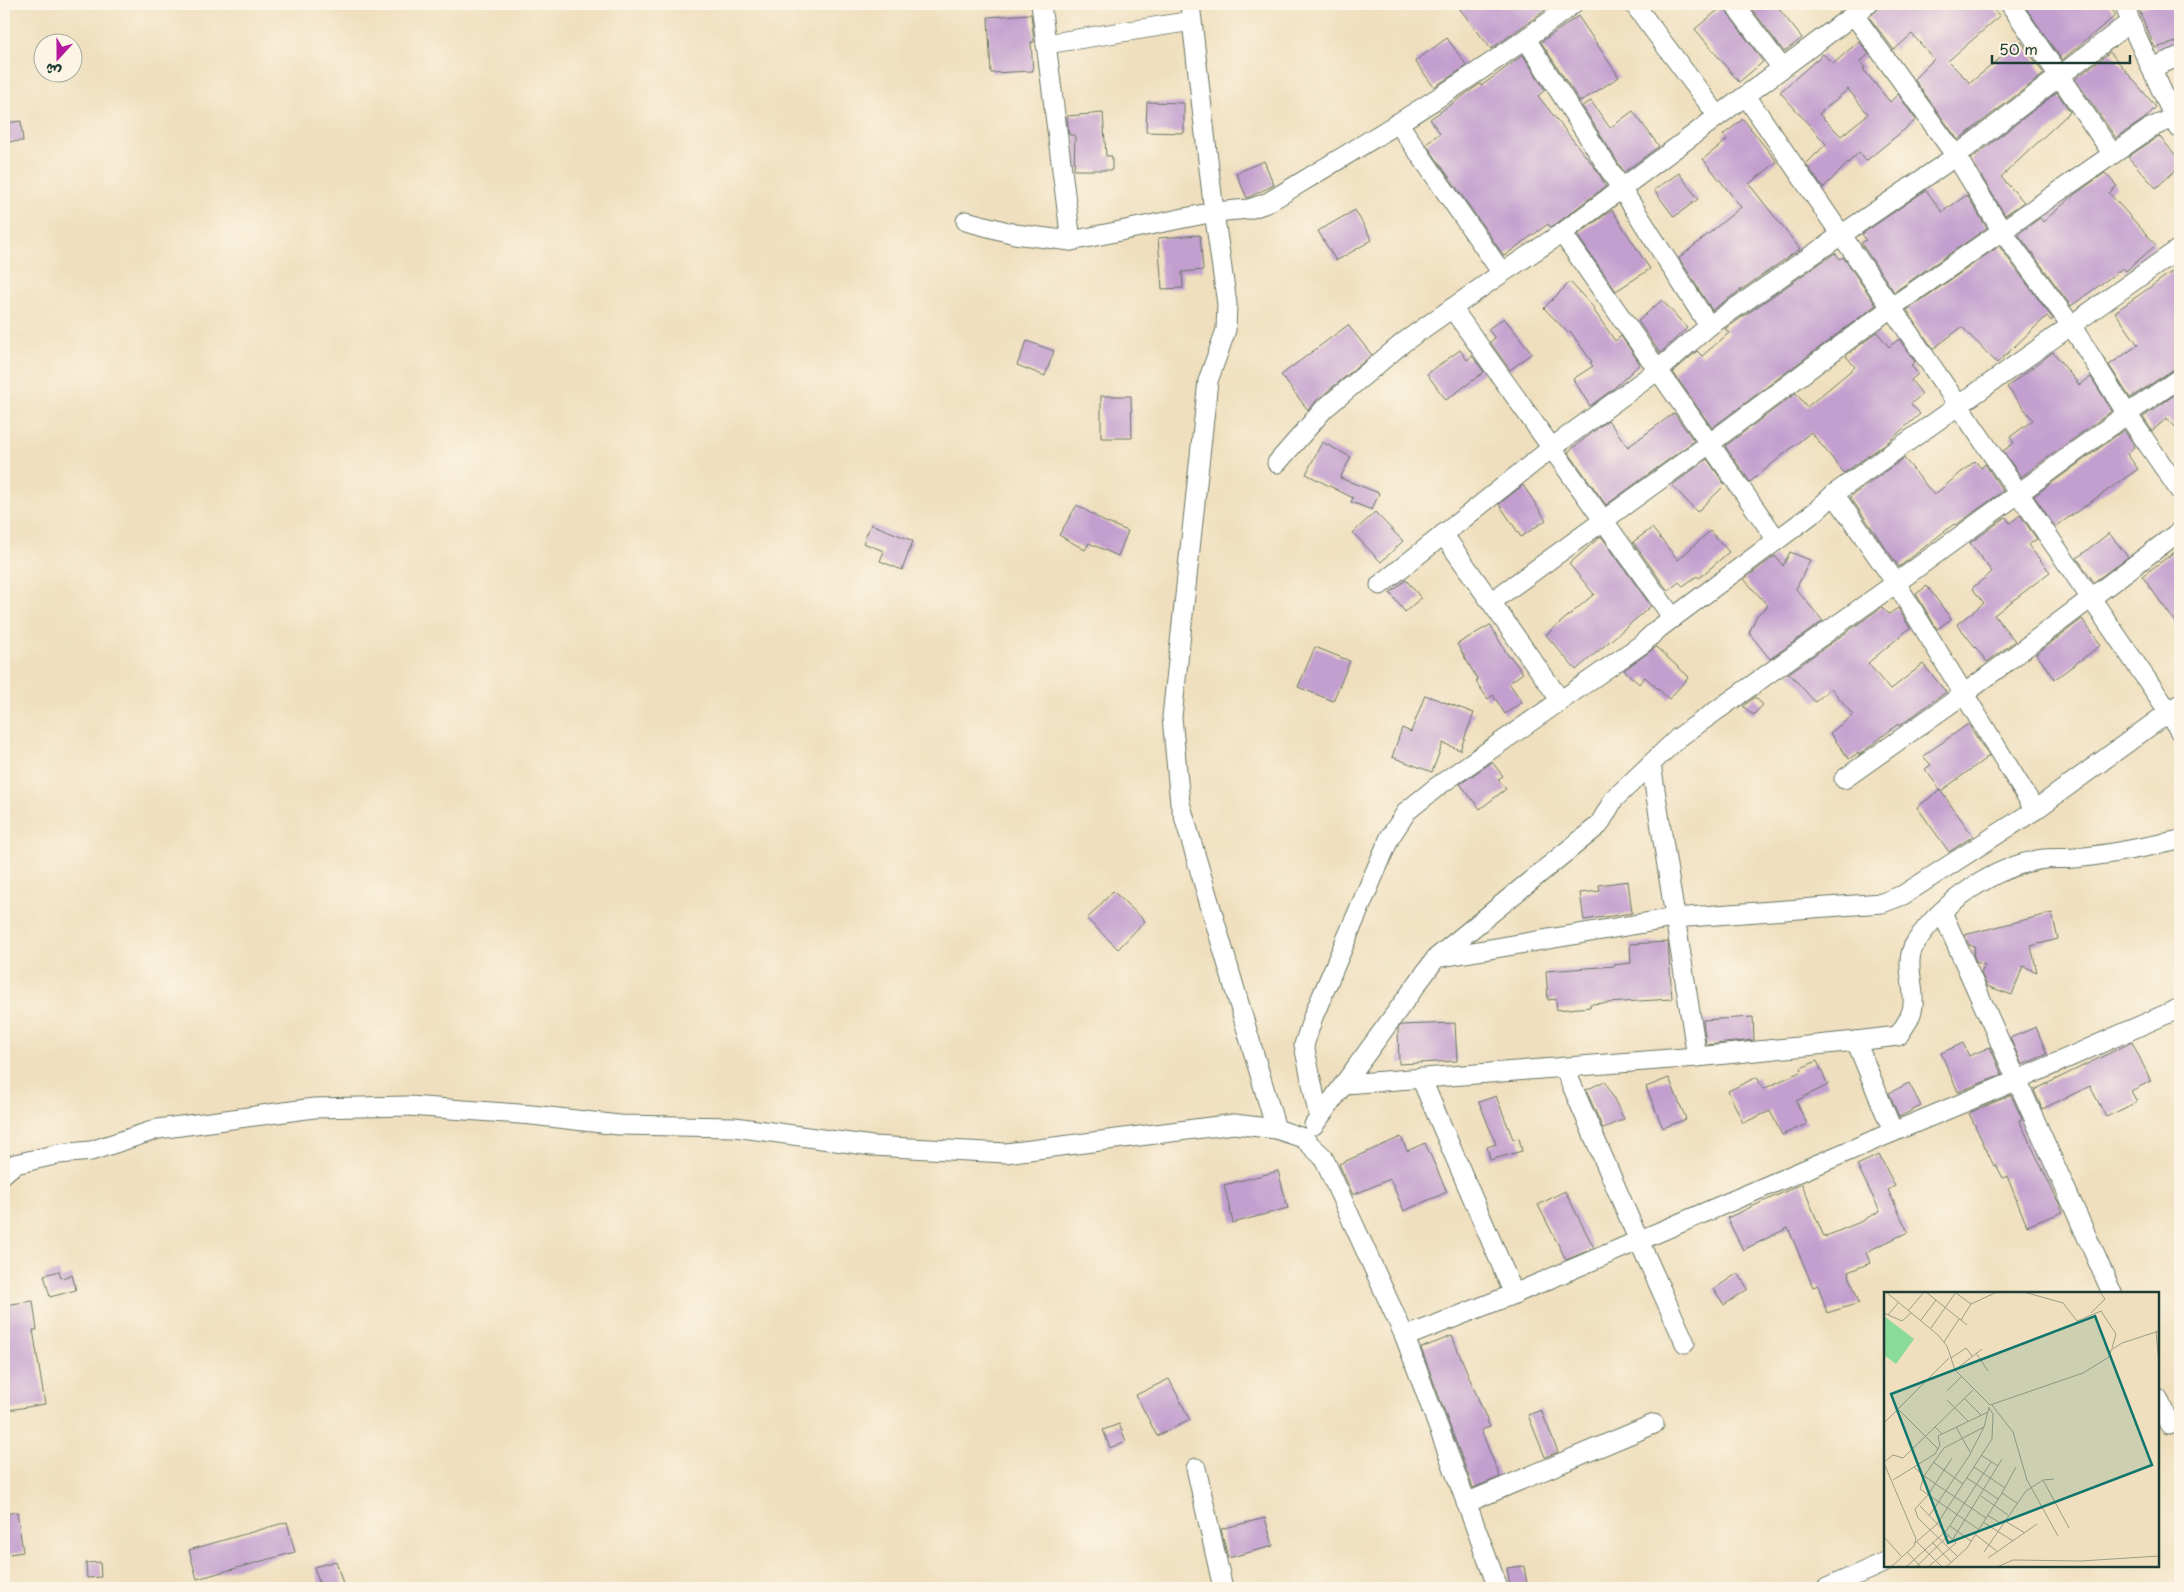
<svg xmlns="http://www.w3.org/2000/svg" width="2184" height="1592" viewBox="0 0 2184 1592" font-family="'Playpen Sans','Playpen Sans Arabic',sans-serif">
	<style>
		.building { fill: #c39fcf; fill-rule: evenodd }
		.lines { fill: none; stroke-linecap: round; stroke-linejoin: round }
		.minor-casing { stroke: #687664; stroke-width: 21 }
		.minor { stroke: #fff; stroke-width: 19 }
		.inset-road { fill: none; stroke: #9c9e87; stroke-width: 1 }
		.view { fill: #0f766e; fill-opacity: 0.15; stroke: #0f766e; stroke-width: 2.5 }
		.inset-edge { fill: none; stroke: #1f3d34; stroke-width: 2.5 }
	</style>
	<rect width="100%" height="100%" fill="#fcf5e5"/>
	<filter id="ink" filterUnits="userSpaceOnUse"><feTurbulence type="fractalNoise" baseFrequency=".02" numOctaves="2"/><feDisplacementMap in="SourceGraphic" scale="10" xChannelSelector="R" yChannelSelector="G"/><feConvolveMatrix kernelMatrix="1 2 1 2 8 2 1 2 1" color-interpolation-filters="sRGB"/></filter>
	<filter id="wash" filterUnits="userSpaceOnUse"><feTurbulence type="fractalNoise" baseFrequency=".0096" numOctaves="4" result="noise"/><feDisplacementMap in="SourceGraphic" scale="20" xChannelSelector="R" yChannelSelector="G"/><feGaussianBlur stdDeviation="1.12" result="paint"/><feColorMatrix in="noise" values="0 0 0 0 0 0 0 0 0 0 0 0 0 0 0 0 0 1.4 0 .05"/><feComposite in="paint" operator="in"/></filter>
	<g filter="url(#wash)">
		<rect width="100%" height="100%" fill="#efdfbe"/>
		<g id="blocks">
			<g class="building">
				<polygon points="1456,4 1554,4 1491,49"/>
				<polygon points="1748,4 1775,4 1802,38 1784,52"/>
				<polygon points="1879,4 1988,4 2000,16 1948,61 1970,83 2021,41 2044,74 1958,140 1914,79 1934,59 1912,34 1894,50 1869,17 1878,9"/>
				<polygon points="2023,4 2107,4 2116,15 2062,60"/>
				<polygon points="2154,4 2180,4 2180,41 2155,48 2138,8"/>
				<polygon points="1723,6 1763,62 1739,82 1695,29"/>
				<polygon points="1031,14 1034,42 1031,42 1033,71 991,73 988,17"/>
				<polygon points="1578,16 1619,77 1580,102 1541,42"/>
				<polygon points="1447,38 1467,66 1434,87 1415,61"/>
				<path d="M1859,41l10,13 -9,8 5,6 -2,1 27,33 8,-8 18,26 -50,41 -7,-9 -36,36 -17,-24 20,-20 -46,-52 43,-38 10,10zM1848,89l20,25 -27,22 -22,-22z"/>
				<polygon points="2110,52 2156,107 2144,119 2116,138 2075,79"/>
				<polygon points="1523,55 1545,90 1538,96 1596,169 1606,186 1556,224 1550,227 1548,224 1504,256 1426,144 1440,133 1430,119 1480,84 1481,86"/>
				<polygon points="2057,92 2070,112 2001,177 2024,202 2005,215 1971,159"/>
				<polygon points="1591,101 1610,128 1633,111 1659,146 1624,172 1582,106"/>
				<polygon points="1147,102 1184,103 1184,133 1146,132"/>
				<polygon points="1103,113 1106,156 1112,156 1112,170 1074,170 1075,135 1069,135 1067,116"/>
				<polygon points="1743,119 1777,162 1749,184 1800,249 1712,310 1679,258 1741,207 1703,159 1727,140 1723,135"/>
				<polygon points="21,121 23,141 4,142 4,123"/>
				<polygon points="2159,136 2180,160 2180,166 2156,188 2128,157"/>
				<polygon points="1264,161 1274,185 1247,198 1236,173"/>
				<polygon points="1679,173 1698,199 1674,217 1654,190"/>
				<polygon points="2105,173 2117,186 2109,193 2156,245 2126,271 2123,268 2071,306 2018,234 2040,218 2043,222 2075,194"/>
				<polygon points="1926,190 1942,212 1967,195 1987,228 1894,292 1861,243 1866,240 1862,234"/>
				<polygon points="1355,210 1372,240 1336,261 1318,231"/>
				<polygon points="1612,210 1650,269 1616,291 1577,235"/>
				<polygon points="1200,235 1203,270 1182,272 1183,288 1162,289 1158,238"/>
				<polygon points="1999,246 2053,319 2051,321 2047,316 1997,363 1962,327 1933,349 1907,310"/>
				<polygon points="1835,253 1840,259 1843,257 1876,305 1712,428 1673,372 1697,351 1702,356 1729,333 1725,329"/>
				<polygon points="2180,266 2180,367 2174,369 2130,398 2109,365 2138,345 2115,312"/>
				<polygon points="1570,282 1594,308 1593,309 1615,341 1621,336 1640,364 1613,389 1590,406 1573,379 1593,366 1590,363 1592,362 1570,331 1568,333 1544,308"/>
				<polygon points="1662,300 1687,328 1660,353 1638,321"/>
				<polygon points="1504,318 1532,353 1510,370 1490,342 1495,338 1488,329"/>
				<polygon points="1348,325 1372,355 1317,400 1308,410 1281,375"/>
				<polygon points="1877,332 1889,347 1899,339 1915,362 1911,365 1918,374 1911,380 1922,394 1911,404 1920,414 1889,441 1844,473 1811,432 1750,482 1725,446 1796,393 1807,407 1855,367 1846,356"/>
				<polygon points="1027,341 1054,351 1045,376 1017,365"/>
				<polygon points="1460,350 1467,360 1472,356 1484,372 1446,400 1427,374"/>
				<polygon points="2053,352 2079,385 2091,377 2112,411 2021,477 2003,451 2014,443 2010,437 2033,420 2007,387"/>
				<polygon points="2180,391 2180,432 2167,418 2152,431 2143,417"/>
				<polygon points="1101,396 1131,396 1132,438 1101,438"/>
				<polygon points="1674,413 1694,441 1606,505 1568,452 1608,420 1628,447"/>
				<polygon points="2124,430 2135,446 2127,454 2138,469 2055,527 2034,496"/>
				<polygon points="1322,442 1351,457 1340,478 1379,493 1372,510 1351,502 1353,498 1306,474"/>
				<polygon points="1904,458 1934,495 1975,461 1981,468 1985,464 2003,491 1956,525 1954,524 1899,567 1850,497"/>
				<polygon points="1707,459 1725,485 1697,512 1672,485"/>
				<polygon points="1523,485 1546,520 1521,537 1499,504"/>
				<polygon points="1077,505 1105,522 1128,531 1118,556 1089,543 1085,550 1059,535"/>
				<polygon points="1375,512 1403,541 1381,562 1353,533"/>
				<polygon points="2020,515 2037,539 2028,545 2050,572 1994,615 2015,641 1987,662 1957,624 1984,603 1972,588 1992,572 1970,543 2006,517 2010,523"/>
				<polygon points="871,524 913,541 902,570 880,561 884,551 863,543"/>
				<polygon points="1652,528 1678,560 1710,531 1729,552 1699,578 1697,576 1683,586 1679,582 1668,591 1633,542"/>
				<polygon points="2109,533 2128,557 2094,582 2077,558"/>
				<polygon points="1601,536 1651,606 1576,670 1546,635 1594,594 1569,564"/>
				<polygon points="2180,548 2180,629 2142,576"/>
				<polygon points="1790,552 1810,560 1796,589 1823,621 1770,659 1749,633 1757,615 1768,606 1744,579 1775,556 1783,566"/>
				<polygon points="1406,580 1421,598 1405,612 1390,593"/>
				<polygon points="1927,586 1951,619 1937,629 1916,594"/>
				<polygon points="1882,607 1889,614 1898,608 1910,628 1868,663 1890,690 1923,664 1946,692 1899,726 1898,724 1859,755 1858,753 1849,759 1830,733 1853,715 1831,688 1815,702 1789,673"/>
				<polygon points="2082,619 2101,645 2055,679 2036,654"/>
				<polygon points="1490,625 1509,657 1510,656 1523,673 1509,683 1522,702 1505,714 1493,695 1488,699 1476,682 1478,680 1457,644"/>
				<polygon points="1315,647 1350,661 1333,701 1298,687"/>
				<polygon points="1656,647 1689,677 1669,699 1645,677 1639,684 1624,670"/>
				<polygon points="1425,695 1474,713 1460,750 1443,743 1432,772 1392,757 1402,728 1411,732"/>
				<polygon points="1755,697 1763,705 1753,715 1743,706"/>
				<polygon points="1968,724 1989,756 1941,791 1925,769 1931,765 1923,756"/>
				<polygon points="1492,762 1503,776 1498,779 1506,789 1480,809 1460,784"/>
				<polygon points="1940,790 1973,836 1949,852 1917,807"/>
				<polygon points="1628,881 1632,913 1584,920 1580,893 1600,891 1599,885"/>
				<polygon points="1113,891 1145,921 1118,949 1087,919"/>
				<polygon points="2052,913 2058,939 2031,946 2037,972 2023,966 2012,995 1987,986 1981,973 1985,965 1976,962 1973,954 1975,947 1969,945 1964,935"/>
				<polygon points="1668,942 1672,999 1590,1004 1590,1007 1557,1010 1556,999 1548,1000 1546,971 1615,966 1614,965 1631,963 1630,944"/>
				<polygon points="1753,1017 1754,1040 1706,1045 1703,1020"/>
				<polygon points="1455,1023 1457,1061 1399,1064 1398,1029 1401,1025"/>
				<polygon points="2036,1027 2047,1054 2022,1065 2010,1038"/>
				<polygon points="2132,1042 2151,1081 2131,1091 2137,1102 2106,1117 2090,1086 2042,1109 2034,1090"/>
				<polygon points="1963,1043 1969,1056 1990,1047 2002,1075 1958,1092 1941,1053"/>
				<polygon points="1817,1061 1828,1085 1796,1101 1807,1124 1782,1135 1770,1111 1743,1123 1728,1091 1757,1077 1763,1089 1802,1071 1801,1068"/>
				<polygon points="1669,1078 1686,1119 1663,1128 1646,1087"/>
				<polygon points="1605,1081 1624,1119 1603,1129 1586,1090"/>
				<polygon points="1909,1083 1921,1106 1899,1117 1889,1093"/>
				<polygon points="2011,1095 2022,1119 2019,1120 2063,1212 2027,1226 2007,1176 2003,1178 1996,1165 1994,1166 1969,1113"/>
				<polygon points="1496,1096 1513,1139 1519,1138 1522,1151 1490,1160 1487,1147 1496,1144 1479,1102"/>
				<polygon points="1401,1137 1407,1151 1425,1143 1447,1192 1404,1211 1390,1179 1353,1195 1339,1164"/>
				<polygon points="1879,1155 1895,1186 1888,1190 1908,1232 1866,1252 1870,1263 1848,1272 1859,1303 1827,1313 1818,1285 1813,1287 1788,1228 1743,1250 1727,1218 1802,1184 1824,1237 1865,1220 1865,1219 1880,1211 1857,1165"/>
				<polygon points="1278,1171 1288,1208 1233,1223 1224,1185"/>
				<polygon points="1565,1191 1594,1248 1566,1260 1538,1205"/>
				<polygon points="59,1271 61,1278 72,1275 76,1290 50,1297 44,1275"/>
				<polygon points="1738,1273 1748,1289 1724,1305 1714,1289"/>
				<polygon points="33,1301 37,1330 33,1330 45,1404 9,1410 4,1374 4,1305"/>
				<polygon points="1452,1336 1490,1427 1481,1430 1500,1477 1473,1488 1421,1348"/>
				<polygon points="1169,1379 1190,1420 1157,1436 1136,1395"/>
				<polygon points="1541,1410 1558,1452 1545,1457 1528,1415"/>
				<polygon points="1119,1424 1126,1441 1110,1448 1103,1430"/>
				<polygon points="17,1512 23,1552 4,1555 4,1514"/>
				<polygon points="1265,1518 1273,1546 1228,1558 1221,1529"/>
				<polygon points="287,1522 295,1552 197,1579 189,1550"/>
				<polygon points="336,1561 344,1588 321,1588 314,1567"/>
				<polygon points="100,1562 101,1577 87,1578 86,1563"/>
				<polygon points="1524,1566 1527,1584 1510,1586 1507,1568"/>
			</g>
		</g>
	</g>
	<g filter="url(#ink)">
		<use href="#blocks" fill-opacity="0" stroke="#687664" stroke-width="1"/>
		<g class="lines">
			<defs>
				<g id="minor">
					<polyline points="1041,4 1071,241"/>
					<polyline points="1190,4 1214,212 1227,304 1226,330 1208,381 1172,717 1180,803 1276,1129"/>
					<polyline points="1634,4 1718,116"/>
					<polyline points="1734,4 1782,68"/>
					<polyline points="2010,4 2112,153"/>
					<polyline points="2125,4 2130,22 2179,128"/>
					<polyline points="1854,15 1956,156 2002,231 2071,325 2127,414 2180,491"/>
					<polyline points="1526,39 1709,326"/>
					<polyline points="1046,44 1192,21"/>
					<polyline points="2151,68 2180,56"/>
					<polyline points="1398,123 1502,273 1562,233 1868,4"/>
					<path d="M966,221l49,13 56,7 143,-29 35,-3 18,-6c104,-63 209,-125 306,-199"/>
					<polyline points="1562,233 1777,540"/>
					<polyline points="1452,308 1673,618"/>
					<polyline points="1277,463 1324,409 1404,342 1502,273"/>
					<polyline points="1834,494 1896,583 2035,810"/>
					<polyline points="1443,534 1561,701"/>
					<polyline points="1380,585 1553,447 1658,370 1709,326 1956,156 2130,22"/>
					<polyline points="1491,602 1709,444 1892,307 2152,127 2174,118 2180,118"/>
					<polyline points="2180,704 2169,712 2180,732"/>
					<polyline points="1651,764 1697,1057"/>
					<polyline points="1844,779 1964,694 2180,531"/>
					<polyline points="1942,912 2112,1293"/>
					<polyline points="1436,958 1674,918 1882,903 1903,895 2035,810 2169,712 1746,96"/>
					<polyline points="1564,1067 1639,1241 1685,1343"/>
					<polyline points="1421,1078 1514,1294"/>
					<polyline points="1345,1084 1697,1057 1856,1041"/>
					<polyline points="1319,1118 1304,1045 1313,1017 1390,837 1407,811 1438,786 1642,644 1658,629 1816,511 1834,494 2180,248"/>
					<polyline points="1314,1125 1436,958 1599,825 1614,799 1678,738 1896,583 2127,414 2180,378"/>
					<polyline points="1893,1132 2018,1080 2180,1008"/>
					<polyline points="4,1173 15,1164 59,1154 91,1151 158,1129 314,1108 409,1106 532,1115 619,1125 735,1127 872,1146 1006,1153 1234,1124 1276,1129 1303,1138 1323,1157 1405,1337 1498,1588"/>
					<path d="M1405,1337l109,-43 379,-162 -37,-91 42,-5c6,-9 14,-19 15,-31 2,-21 -10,-44 3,-63 26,-40 81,-77 128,-83 10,-1 21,0 31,-1 35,-3 70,-11 105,-18"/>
					<polyline points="2158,1398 2169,1424"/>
					<polyline points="1196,1468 1223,1588"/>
					<polyline points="1466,1503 1654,1424"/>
					<polyline points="1827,1588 1885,1562"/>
				</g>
			</defs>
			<use href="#minor" class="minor-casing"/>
			<use href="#minor" class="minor"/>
		</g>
	</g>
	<g transform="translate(1884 1292)">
		<rect width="275" height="275" fill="#efdfbe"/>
		<path d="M0,24l30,23 -18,25 -12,-9z" fill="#8ada9a"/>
		<path class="inset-road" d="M2,0l52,43 9,11 8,24 35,35 93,-32 26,-16 2,-7 11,-7 37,-12M42,0l41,33M140,0l39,11 14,18 24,-10 15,23 -4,14M72,1l15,11 26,-12M24,19l16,-19M0,21l18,8 9,-8M207,21l14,-14 -5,-7M4,23l10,-12M37,28l15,-20M77,28l10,-16M47,36l25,-36M272,39l3,33M60,50l15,-23M92,61l12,18M67,66l15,-10 6,8M71,78l27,-21M63,99l14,-14M80,106l17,17M63,108l21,21M108,113l21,27 14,48 31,56M15,118l39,39M0,131l65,-65M72,135l14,25M100,135l-40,21 -20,28 62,42M58,142l46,-22M97,163l17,11M68,166l-24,37 -13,14 3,9 40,39M0,170l9,-7 10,3 32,-31M49,170l30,22M0,171l32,76 -2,7 -23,21M30,175l10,9 -4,13 58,40M90,175l31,21M83,186l31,21M9,188l42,-26 5,-9 -2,-9 4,-2 -7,-7 38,-37M159,188l26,48M118,201l14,-26M97,204l27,19M36,214l36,37 -28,24M103,223l15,9M45,224l40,-60 15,-29 5,-20M121,229l20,12M99,230l30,19M66,234l21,15M92,243l22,17M0,245l17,19M69,247l49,-80M33,250l25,25M48,250l19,20M31,251l22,-19 55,-85 1,-25 -4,-6M23,260l14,15M100,260l42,-61 17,-11 11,-1M104,266l49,-34M22,275l41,-37 44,-68M32,275l33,-32M62,275l21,-19 35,-55 15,10M113,275l16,-7 68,1 78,-5"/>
		<path class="view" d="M211,24l57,149 -204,78 -57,-149z"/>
		<rect width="275" height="275" class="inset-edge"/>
	</g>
	<rect width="2184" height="1592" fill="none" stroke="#fcf5e5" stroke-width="20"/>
	<g transform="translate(58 58) rotate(201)"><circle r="24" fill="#fcf5e5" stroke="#a4ab9e"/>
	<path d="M0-4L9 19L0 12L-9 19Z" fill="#b5179e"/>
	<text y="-8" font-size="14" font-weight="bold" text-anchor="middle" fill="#1f3d34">ش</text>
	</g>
	<path d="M1992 55v8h138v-8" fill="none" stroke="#1f3d34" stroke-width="2.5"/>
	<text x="1999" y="55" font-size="15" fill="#1f3d34" stroke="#fcf5e5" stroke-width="4" paint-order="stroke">50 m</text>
</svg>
